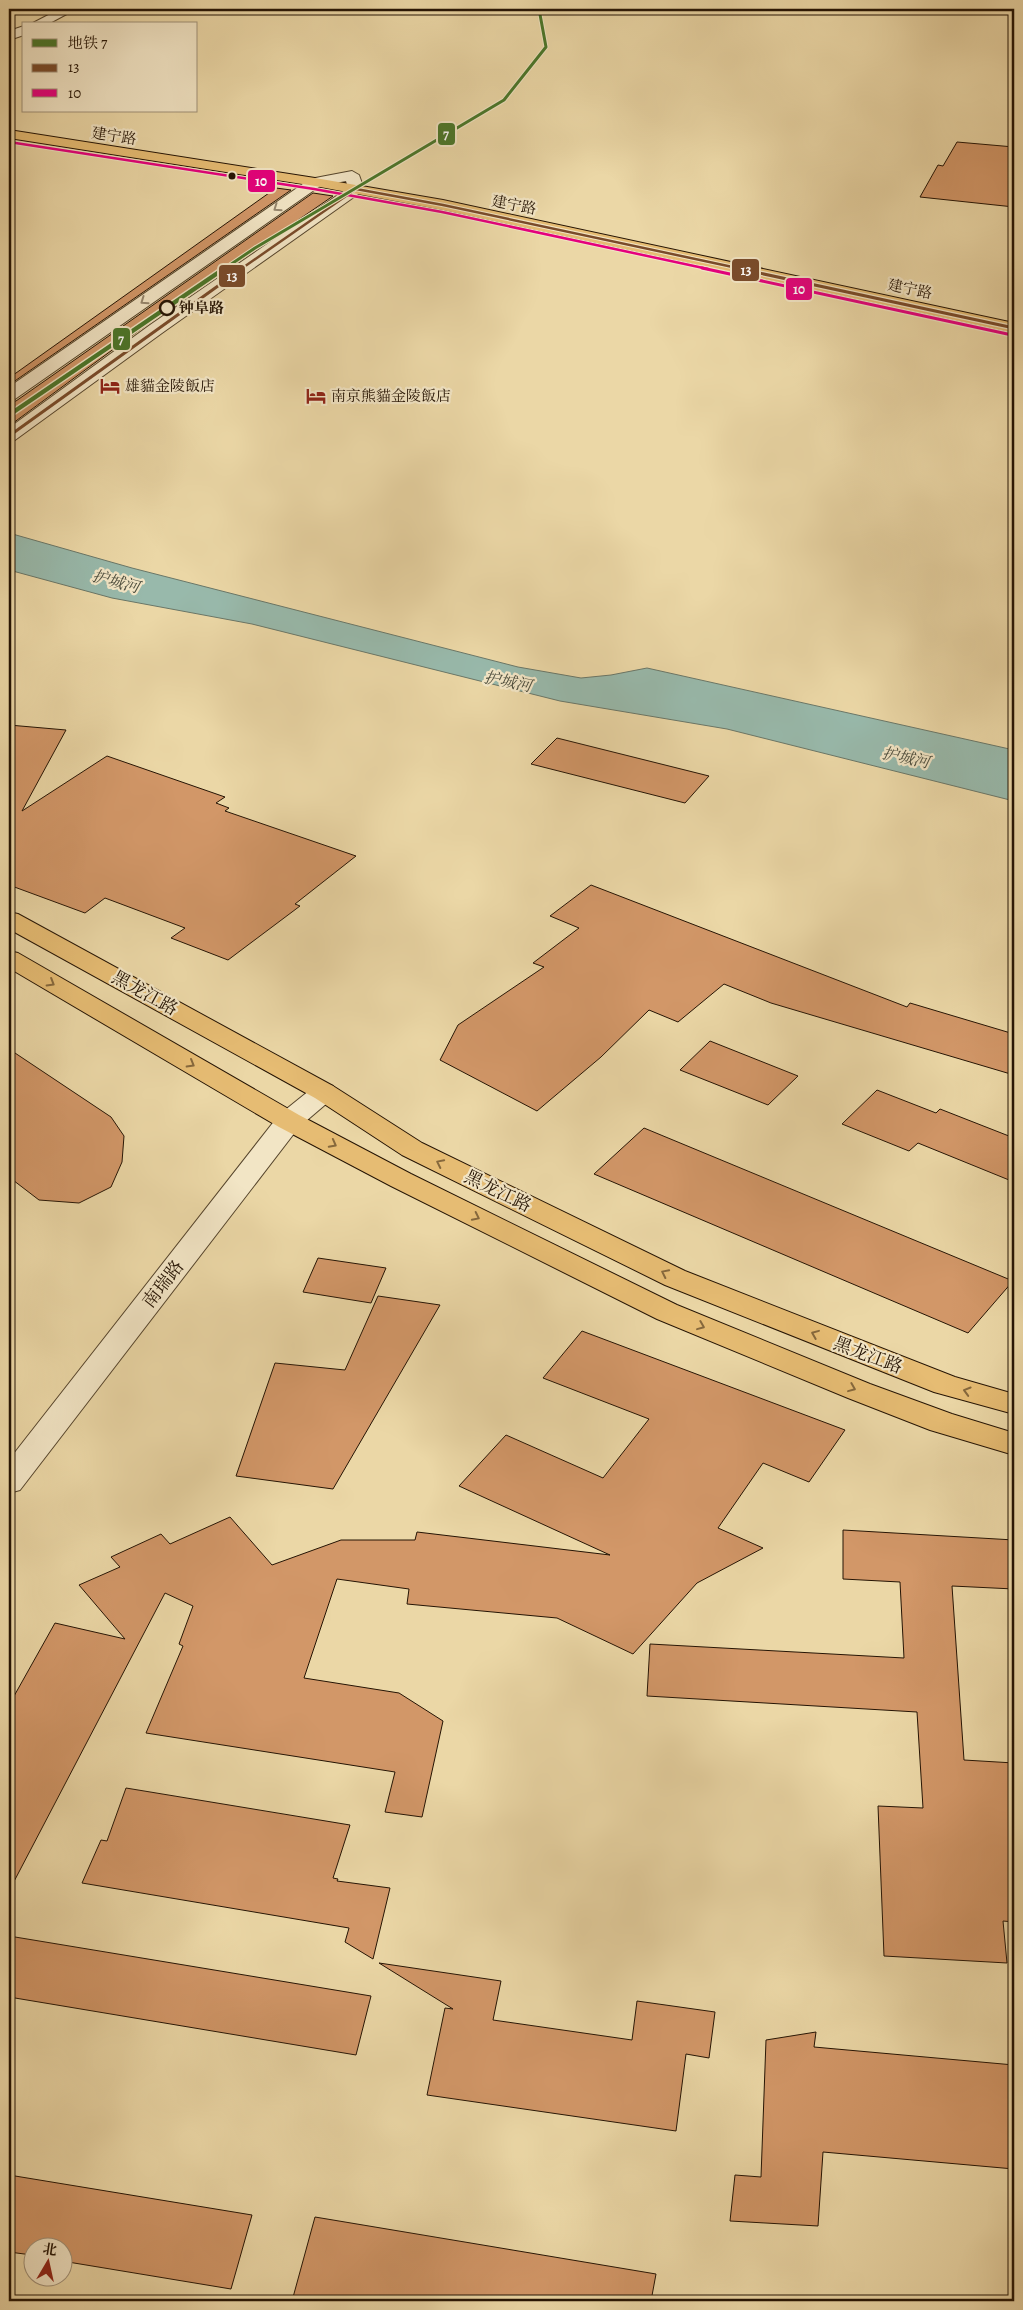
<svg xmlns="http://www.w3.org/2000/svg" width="1023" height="2310" viewBox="0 0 1023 2310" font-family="Alegreya,'Noto Serif SC',serif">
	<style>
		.water { fill: #98b9ab; stroke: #6a7768 }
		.building { fill: #d29768; stroke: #251404 }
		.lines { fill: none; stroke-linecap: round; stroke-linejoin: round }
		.minor-casing { stroke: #56452c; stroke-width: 2 }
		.major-casing { stroke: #251404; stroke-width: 2 }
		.minor { fill: #f2e5c5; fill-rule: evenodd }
		.major { fill: #e6bc73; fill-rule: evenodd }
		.bus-1-far1-casing { stroke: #f2e5c5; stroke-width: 4.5 }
		.bus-1-casing { stroke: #f2e5c5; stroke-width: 5.5 }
		.bus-2-far1-casing { stroke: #f2e5c5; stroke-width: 4.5 }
		.bus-2-casing { stroke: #f2e5c5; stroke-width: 5.5 }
		.bus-1-far1 { stroke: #7a4b2a; stroke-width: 2.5 }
		.bus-1 { stroke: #7a4b2a; stroke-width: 3 }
		.bus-2-far1 { stroke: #e5007d; stroke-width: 2.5 }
		.bus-2 { stroke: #e5007d; stroke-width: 3 }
		.metro-1-far1-casing { stroke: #f2e5c5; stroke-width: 5 }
		.metro-1-casing { stroke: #f2e5c5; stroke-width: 7 }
		.metro-1-far1 { stroke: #4a7729; stroke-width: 3 }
		.metro-1 { stroke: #4a7729; stroke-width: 4.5 }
		.oneway { stroke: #96876e }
		.oneway2 { stroke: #86683c }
		.bus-dot { fill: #251404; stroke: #f2e5c5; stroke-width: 2 }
		.stop-dot { fill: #f2e5c5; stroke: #251404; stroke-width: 2.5 }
		.labels { text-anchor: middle; stroke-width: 4.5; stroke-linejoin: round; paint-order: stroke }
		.far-street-label { font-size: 15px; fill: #251404; stroke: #f2e5c5 }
		.far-stop-label { font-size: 15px; font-weight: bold; fill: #251404; stroke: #f2e5c5; text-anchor: start }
		.far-poi-label { font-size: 15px; fill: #251404; stroke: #f2e5c5; text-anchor: start }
		.far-water-label { font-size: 16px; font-style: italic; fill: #4d4e3e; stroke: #f2e5c5 }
		.street-label { font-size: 18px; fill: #251404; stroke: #f2e5c5 }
		.line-badge { stroke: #f2e5c5; stroke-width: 2 }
		.badge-label { font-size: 14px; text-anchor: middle; font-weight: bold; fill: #fff }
	</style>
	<rect width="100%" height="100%" fill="#ebd7a6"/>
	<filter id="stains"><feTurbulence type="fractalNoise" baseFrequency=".004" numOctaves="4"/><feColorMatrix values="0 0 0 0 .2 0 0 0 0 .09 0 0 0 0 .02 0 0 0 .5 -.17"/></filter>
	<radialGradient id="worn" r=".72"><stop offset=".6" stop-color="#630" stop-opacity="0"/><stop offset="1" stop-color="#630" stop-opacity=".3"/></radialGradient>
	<polygon class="water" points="9,533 132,568 518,667 581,678 611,675 647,668 1014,750 1014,801 727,729 560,701 252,624 112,598 9,570"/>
	<g class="building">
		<polygon points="957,142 1014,147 1014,207 920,197 938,165 943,166"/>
		<polygon points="276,188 291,190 9,385 9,378"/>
		<polygon points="313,193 333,196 149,323 9,426 9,402 16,401"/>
		<polygon points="9,725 66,730 22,811 107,756 225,797 216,803 229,808 225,811 356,856 295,904 300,906 228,960 171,938 185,928 105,898 85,913 9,885"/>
		<polygon points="557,738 709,776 685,803 531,764"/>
		<polygon points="591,885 907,1007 910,1003 1014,1034 1014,1075 771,1003 724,984 678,1022 649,1010 601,1057 537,1111 440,1060 458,1025 544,967 533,963 579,928 550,916"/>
		<polygon points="710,1041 798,1076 768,1105 680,1070"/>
		<polygon points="9,1049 111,1117 124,1136 122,1162 111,1187 79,1203 39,1200 9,1177"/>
		<polygon points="877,1090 936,1113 940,1109 1014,1138 1014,1182 918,1143 909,1151 842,1124"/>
		<polygon points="644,1128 1013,1281 968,1333 594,1174"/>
		<polygon points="318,1258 386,1268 371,1303 303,1292"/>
		<polygon points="378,1296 440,1305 333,1489 236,1476 275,1363 345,1370"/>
		<polygon points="582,1331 845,1430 809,1482 763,1463 718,1528 763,1548 697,1583 633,1654 557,1618 407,1604 409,1589 337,1579 304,1678 399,1693 443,1721 422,1817 385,1812 395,1772 146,1733 183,1646 179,1644 193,1606 165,1593 9,1891 9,1705 55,1623 125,1639 79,1585 120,1567 111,1557 161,1534 170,1544 230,1517 272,1565 341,1540 415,1540 417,1532 610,1555 459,1486 506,1435 603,1478 649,1419 543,1378"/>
		<polygon points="843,1530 1014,1540 1014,1589 952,1586 964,1760 1014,1763 1014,1922 1003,1921 1007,1963 884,1956 878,1806 923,1808 917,1712 647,1696 650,1644 904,1658 900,1582 843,1579"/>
		<polygon points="126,1788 350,1825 333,1878 338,1879 337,1881 390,1888 373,1959 345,1942 349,1928 82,1883 101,1840 107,1841"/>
		<polygon points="9,1936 371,1996 356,2055 9,1997"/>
		<polygon points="379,1963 501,1981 493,2020 632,2040 637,2001 715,2012 709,2058 686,2054 676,2131 427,2095 445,2008 453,2009"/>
		<polygon points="816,2032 814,2047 1014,2065 1014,2169 823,2152 818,2226 730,2221 735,2175 761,2177 766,2040"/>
		<polygon points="9,2175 252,2215 231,2289 62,2261 62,2248 32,2248 32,2255 9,2252"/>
		<polygon points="315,2217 656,2274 651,2301 292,2301"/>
	</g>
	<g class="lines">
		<defs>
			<g id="minor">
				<polygon points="60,9 76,9 48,24 31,24"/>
				<polygon points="24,26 24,35 9,40 9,31"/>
				<polygon points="352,171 359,175 364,189 361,192 162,333 15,440 9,441 9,428 150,325 348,188 346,181 320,186 15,399 9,400 9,387 310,179"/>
				<polygon points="324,1084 333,1086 337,1092 333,1098 299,1127 20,1490 9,1493 9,1460 279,1115 315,1086"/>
			</g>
			<g id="major">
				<polygon points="9,130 315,178 443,200 1014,323 1014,333 443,210 315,186 9,138"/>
				<polygon points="9,912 18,914 333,1086 422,1143 685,1271 955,1377 1014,1394 1014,1414 934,1392 665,1285 402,1155 315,1098 9,929"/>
				<polygon points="9,951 18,953 299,1115 411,1174 677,1305 870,1384 952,1414 1014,1433 1014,1455 930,1430 848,1398 657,1319 391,1186 279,1127 9,968"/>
			</g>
		</defs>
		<use href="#minor" class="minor-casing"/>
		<use href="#major" class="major-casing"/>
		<use href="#minor" class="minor"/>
		<use href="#major" class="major"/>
		<defs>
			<polyline id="bus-1-far1" points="241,269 356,189 443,205 742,269"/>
			<g id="bus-1">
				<polyline points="736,268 1014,328"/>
				<polyline points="9,436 243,268"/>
			</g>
			<polyline id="bus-2-far1" points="9,142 314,189 442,212 708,269"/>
			<polyline id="bus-2" points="702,268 1012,335"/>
		</defs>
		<use href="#bus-1-far1" class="bus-1-far1-casing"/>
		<use href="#bus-1" class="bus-1-casing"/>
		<use href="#bus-2-far1" class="bus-2-far1-casing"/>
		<use href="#bus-2" class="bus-2-casing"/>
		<use href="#bus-1-far1" class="bus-1-far1"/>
		<use href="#bus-1" class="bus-1"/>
		<use href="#bus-2-far1" class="bus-2-far1"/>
		<use href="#bus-2" class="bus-2"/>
		<defs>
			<polyline id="metro-1-far1" points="224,269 255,248 504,100 546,47 539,9"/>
			<polyline id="metro-1" points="9,415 225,268"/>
		</defs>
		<use href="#metro-1-far1" class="metro-1-far1-casing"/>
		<use href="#metro-1" class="metro-1-casing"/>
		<use href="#metro-1-far1" class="metro-1-far1"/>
		<use href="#metro-1" class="metro-1"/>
	</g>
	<defs><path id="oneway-chevron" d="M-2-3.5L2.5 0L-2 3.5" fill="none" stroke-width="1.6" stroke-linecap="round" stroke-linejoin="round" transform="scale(1.25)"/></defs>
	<g class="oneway">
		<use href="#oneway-chevron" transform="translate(277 208) rotate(145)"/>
		<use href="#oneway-chevron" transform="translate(144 301) rotate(145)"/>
	</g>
	<g class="oneway2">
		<use href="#oneway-chevron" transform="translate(51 983) rotate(31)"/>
		<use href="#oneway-chevron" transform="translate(191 1064) rotate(30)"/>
		<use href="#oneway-chevron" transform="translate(333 1144) rotate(28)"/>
		<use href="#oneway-chevron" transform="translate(440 1163) rotate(-154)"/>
		<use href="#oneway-chevron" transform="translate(476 1217) rotate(26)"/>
		<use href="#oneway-chevron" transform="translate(665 1273) rotate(-154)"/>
		<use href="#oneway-chevron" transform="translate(701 1326) rotate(22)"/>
		<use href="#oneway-chevron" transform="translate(815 1334) rotate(-158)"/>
		<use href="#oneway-chevron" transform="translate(852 1388) rotate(22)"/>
		<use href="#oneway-chevron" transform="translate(967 1391) rotate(-164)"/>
	</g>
	<defs>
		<symbol id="hotel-bare" viewBox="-9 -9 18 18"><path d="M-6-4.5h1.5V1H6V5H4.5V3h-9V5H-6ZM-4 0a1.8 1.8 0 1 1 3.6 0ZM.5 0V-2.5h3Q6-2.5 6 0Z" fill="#8f2418" stroke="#f2e5c5" stroke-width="2.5" paint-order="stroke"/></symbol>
	</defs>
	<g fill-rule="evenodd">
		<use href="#hotel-bare" x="96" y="372" width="28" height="28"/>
		<use href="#hotel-bare" x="302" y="382" width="28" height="28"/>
	</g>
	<circle class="bus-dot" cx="232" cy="176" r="4.5"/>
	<circle class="stop-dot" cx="167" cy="308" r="7"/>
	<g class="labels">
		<g class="far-street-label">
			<text transform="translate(114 136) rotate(9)" y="5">建宁路</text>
			<text transform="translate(514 205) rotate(11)" y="5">建宁路</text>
			<text transform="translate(910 289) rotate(12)" y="5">建宁路</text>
		</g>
		<g class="far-stop-label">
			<text x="179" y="313">钟阜路</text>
		</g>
		<g class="far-poi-label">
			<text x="125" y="391">雄貓金陵飯店</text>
			<text x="331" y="401">南京熊貓金陵飯店</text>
		</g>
		<g class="far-water-label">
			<text transform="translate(116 581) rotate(15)" y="6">护城河</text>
			<text transform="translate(508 681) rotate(11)" y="6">护城河</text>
			<text transform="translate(906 757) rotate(12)" y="6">护城河</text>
		</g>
		<g class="street-label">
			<text transform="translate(145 993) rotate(29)" y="6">黑龙江路</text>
			<text transform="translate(498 1191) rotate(26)" y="6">黑龙江路</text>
			<text transform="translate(163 1284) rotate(-52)" y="6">南瑞路</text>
			<text transform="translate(868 1355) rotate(21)" y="6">黑龙江路</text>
		</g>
	</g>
	<g class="line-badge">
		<rect x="437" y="122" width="19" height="24" rx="5" fill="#4a7729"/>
		<rect x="247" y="169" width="29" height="24" rx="5" fill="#e5007d"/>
		<rect x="731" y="258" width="29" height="24" rx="5" fill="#7a4b2a"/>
		<rect x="218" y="264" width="28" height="24" rx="5" fill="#7a4b2a"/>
		<rect x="785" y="277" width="28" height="24" rx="5" fill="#e5007d"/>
		<rect x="112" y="327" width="19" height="24" rx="5" fill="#4a7729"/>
	</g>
	<g class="badge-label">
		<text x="446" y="139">7</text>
		<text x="261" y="186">10</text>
		<text x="746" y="275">13</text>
		<text x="232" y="281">13</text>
		<text x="799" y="294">10</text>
		<text x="121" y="344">7</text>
	</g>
	<rect width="1023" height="2310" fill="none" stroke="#ebd7a6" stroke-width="30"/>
	<rect x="10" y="10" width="1003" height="2290" fill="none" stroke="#251404" stroke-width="2.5"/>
	<rect x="15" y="15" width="993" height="2280" fill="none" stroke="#251404"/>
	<rect x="22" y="22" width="175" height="90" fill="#f2e5c5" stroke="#a09178"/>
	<rect x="32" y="39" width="25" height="8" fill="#4a7729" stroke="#a09178"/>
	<text x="68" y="48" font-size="15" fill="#251404">地铁 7</text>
	<rect x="32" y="64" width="25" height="8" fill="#7a4b2a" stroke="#a09178"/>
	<text x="68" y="72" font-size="15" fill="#251404">13</text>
	<rect x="32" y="89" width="25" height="8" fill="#e5007d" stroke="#a09178"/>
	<text x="68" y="98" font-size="15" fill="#251404">10</text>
	<g transform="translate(48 2262) rotate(9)"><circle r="24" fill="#f2e5c5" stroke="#a09178"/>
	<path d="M0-4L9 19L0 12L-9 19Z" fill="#8f2418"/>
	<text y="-8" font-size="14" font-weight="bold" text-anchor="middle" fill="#251404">北</text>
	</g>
	<rect width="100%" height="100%" filter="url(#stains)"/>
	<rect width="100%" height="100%" fill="url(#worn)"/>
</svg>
